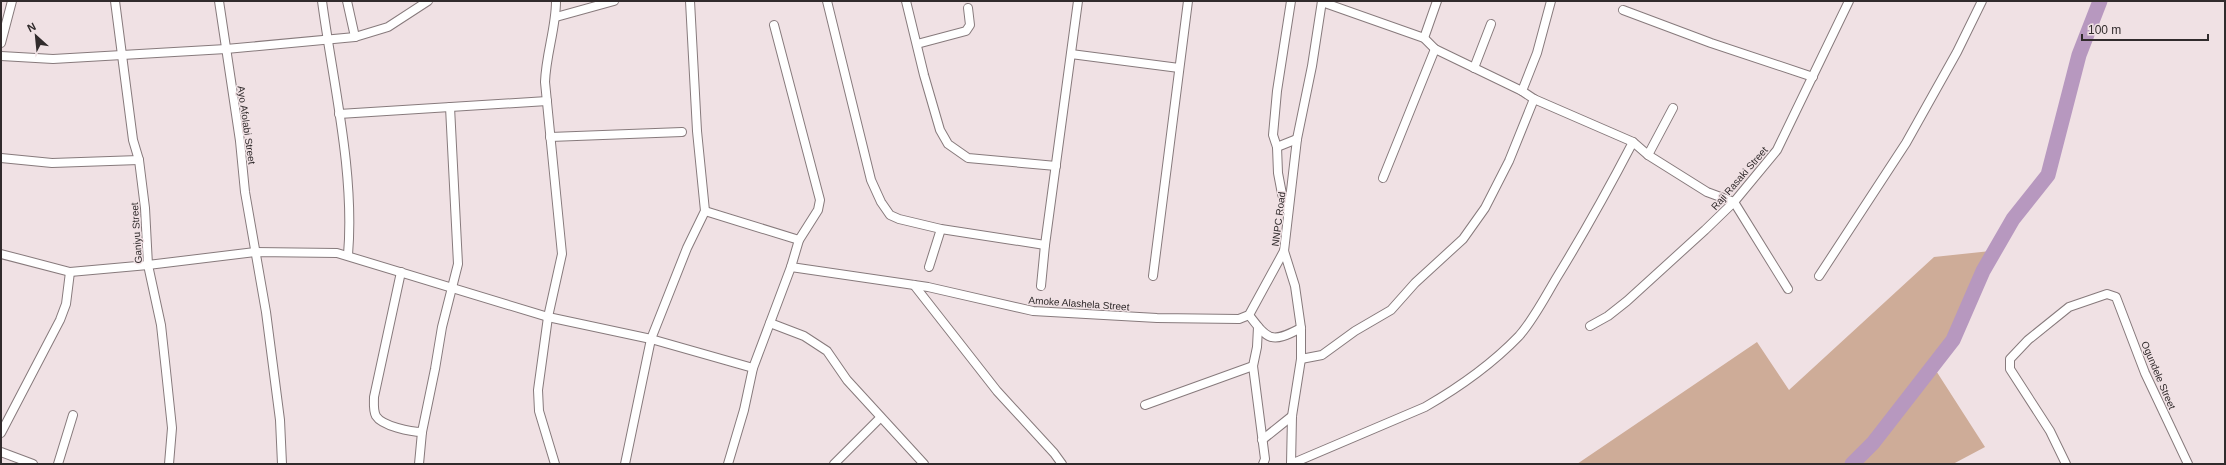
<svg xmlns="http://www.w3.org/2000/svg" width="2226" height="465" viewBox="0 0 2226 465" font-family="Arial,sans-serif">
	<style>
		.green { fill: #ceac98 }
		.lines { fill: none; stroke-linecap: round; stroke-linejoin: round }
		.river { stroke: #b798bf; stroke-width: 15 }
		.street-casing { stroke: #877a7c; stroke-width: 10 }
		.street { stroke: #fff; stroke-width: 8 }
		.labels { text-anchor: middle; stroke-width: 3; stroke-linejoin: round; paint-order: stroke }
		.street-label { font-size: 10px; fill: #312b2c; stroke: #f0e1e4 }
	</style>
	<rect width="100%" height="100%" fill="#f0e1e4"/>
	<polygon class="green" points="2000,250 1933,366 1985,447 1953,464 1577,464 1757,342 1789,390 1934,257"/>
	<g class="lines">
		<polyline class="river" points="1852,464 1873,443 1953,340 1983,271 2013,219 2048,175 2079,55 2100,1"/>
		<defs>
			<g id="street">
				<polyline points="115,1 133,140 139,160 145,208 148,265 161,325 166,371 172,428 169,464"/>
				<polyline points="219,1 240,141 245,192 266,312 280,420 282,464"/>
				<path d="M322,1c11,82 33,172 26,254"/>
				<polyline points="347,1 355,37"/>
				<polyline points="827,1 871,180 881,202 890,215 899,219 941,229 1045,245"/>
				<polyline points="906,1 924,75 940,130 948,144 968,158 1056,166"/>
				<polyline points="1322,2 1424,38 1435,49 1522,91 1534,99 1633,142 1648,155 1707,192 1734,202 1788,289"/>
				<polyline points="1623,10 1711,43 1813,77"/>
				<polyline points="556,17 614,1"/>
				<polyline points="1424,38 1437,1"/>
				<polyline points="1,43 12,1"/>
				<polyline points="917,44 966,31 970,25 968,8"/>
				<polyline points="1071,54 1179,68"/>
				<polyline points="1,56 53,59 226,49 355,37 388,27 428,1"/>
				<polyline points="1474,68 1491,24"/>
				<polyline points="1522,91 1537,53 1551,1"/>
				<polyline points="339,114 547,101"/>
				<polyline points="550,137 682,132"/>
				<polyline points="1277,147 1297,139"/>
				<polyline points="1648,155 1673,108"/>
				<polyline points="1,158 52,163 139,160"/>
				<polyline points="1383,178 1435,49"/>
				<polyline points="1287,210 1282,194 1278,173 1277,147 1273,135 1277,91 1291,1"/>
				<polyline points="705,211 799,240"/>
				<polyline points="1,254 70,272 148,265 255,252 337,253 548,317 651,339 753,368"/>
				<polyline points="791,267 928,287 1033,311 1157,318 1239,319 1249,315 1284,251"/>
				<polyline points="929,267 941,229"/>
				<path d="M401,272l-27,125c0,6 -1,13 2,19 6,10 35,16 46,16"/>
				<polyline points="1153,276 1188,1"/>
				<polyline points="1819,276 1906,143 1957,52 1982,1"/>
				<polyline points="914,285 997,391 1054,453 1062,464"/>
				<polyline points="1041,286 1045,245 1078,1"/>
				<path d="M1249,315c19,25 22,29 52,13"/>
				<polyline points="770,323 804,336 827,351 847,380 924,464"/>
				<polyline points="1590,326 1608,316 1627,301 1705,230 1734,202 1777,150 1849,1"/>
				<polyline points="1258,327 1257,347 1253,366 1265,459 1263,464"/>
				<polyline points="1301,359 1322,355 1355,331 1391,310 1415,283 1463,239 1485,208 1509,161 1534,99"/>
				<polyline points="1145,405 1253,366"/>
				<polyline points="1,433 60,320 66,304 70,272"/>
				<polyline points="1262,440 1292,416"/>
				<polyline points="1,452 33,464"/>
				<polyline points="58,464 73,415"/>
				<polyline points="419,464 422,432 435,369 442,327 458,264 450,107"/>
				<path d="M555,464l-16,-53 -1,-21 10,-73 14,-63 -17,-172c1,-28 11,-54 11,-81"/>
				<polyline points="625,464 651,339 687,248 705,211 697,131 690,1"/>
				<polyline points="728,464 744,410 753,368 791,267 799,240 818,210 820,200 774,25"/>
				<polyline points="834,464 880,418"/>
				<path d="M1291,464l134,-57c33,-19 67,-43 94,-71 15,-17 26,-39 38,-59 27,-44 52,-89 76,-135"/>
				<polyline points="1291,464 1292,416 1301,359 1301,328 1295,286 1284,251 1297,139 1312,66 1322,1"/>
				<polyline points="2066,464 2050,431 2010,369 2010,359 2028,340 2069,307 2107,294 2116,297 2145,373 2188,464"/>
			</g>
		</defs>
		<use href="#street" class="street-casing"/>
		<use href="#street" class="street"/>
	</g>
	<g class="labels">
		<g class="street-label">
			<text transform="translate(247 125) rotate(82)" y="4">Ayo Afolabi Street</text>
			<text transform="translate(1739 178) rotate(-49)" y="4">Raji Rasaki Street</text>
			<text transform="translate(1278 219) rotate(-83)" y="4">NNPC Road</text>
			<text transform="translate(136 233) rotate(-94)" y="4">Ganiyu Street</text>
			<text transform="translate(1079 303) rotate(4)" y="4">Amoke Alashela Street</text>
			<text transform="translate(2159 375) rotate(67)" y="4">Ogundele Street</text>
		</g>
	</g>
	<rect width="2226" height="465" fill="none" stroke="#312b2c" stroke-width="4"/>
	<g transform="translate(36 36) rotate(333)" stroke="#f0e1e4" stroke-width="3" paint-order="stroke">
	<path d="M0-3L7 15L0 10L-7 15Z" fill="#312b2c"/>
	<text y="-6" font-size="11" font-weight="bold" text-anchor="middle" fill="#312b2c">N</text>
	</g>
	<path d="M2082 34v6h126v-6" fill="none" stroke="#312b2c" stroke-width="2"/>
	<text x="2088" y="34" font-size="12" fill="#312b2c" stroke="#f0e1e4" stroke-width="3" paint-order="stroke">100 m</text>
</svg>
